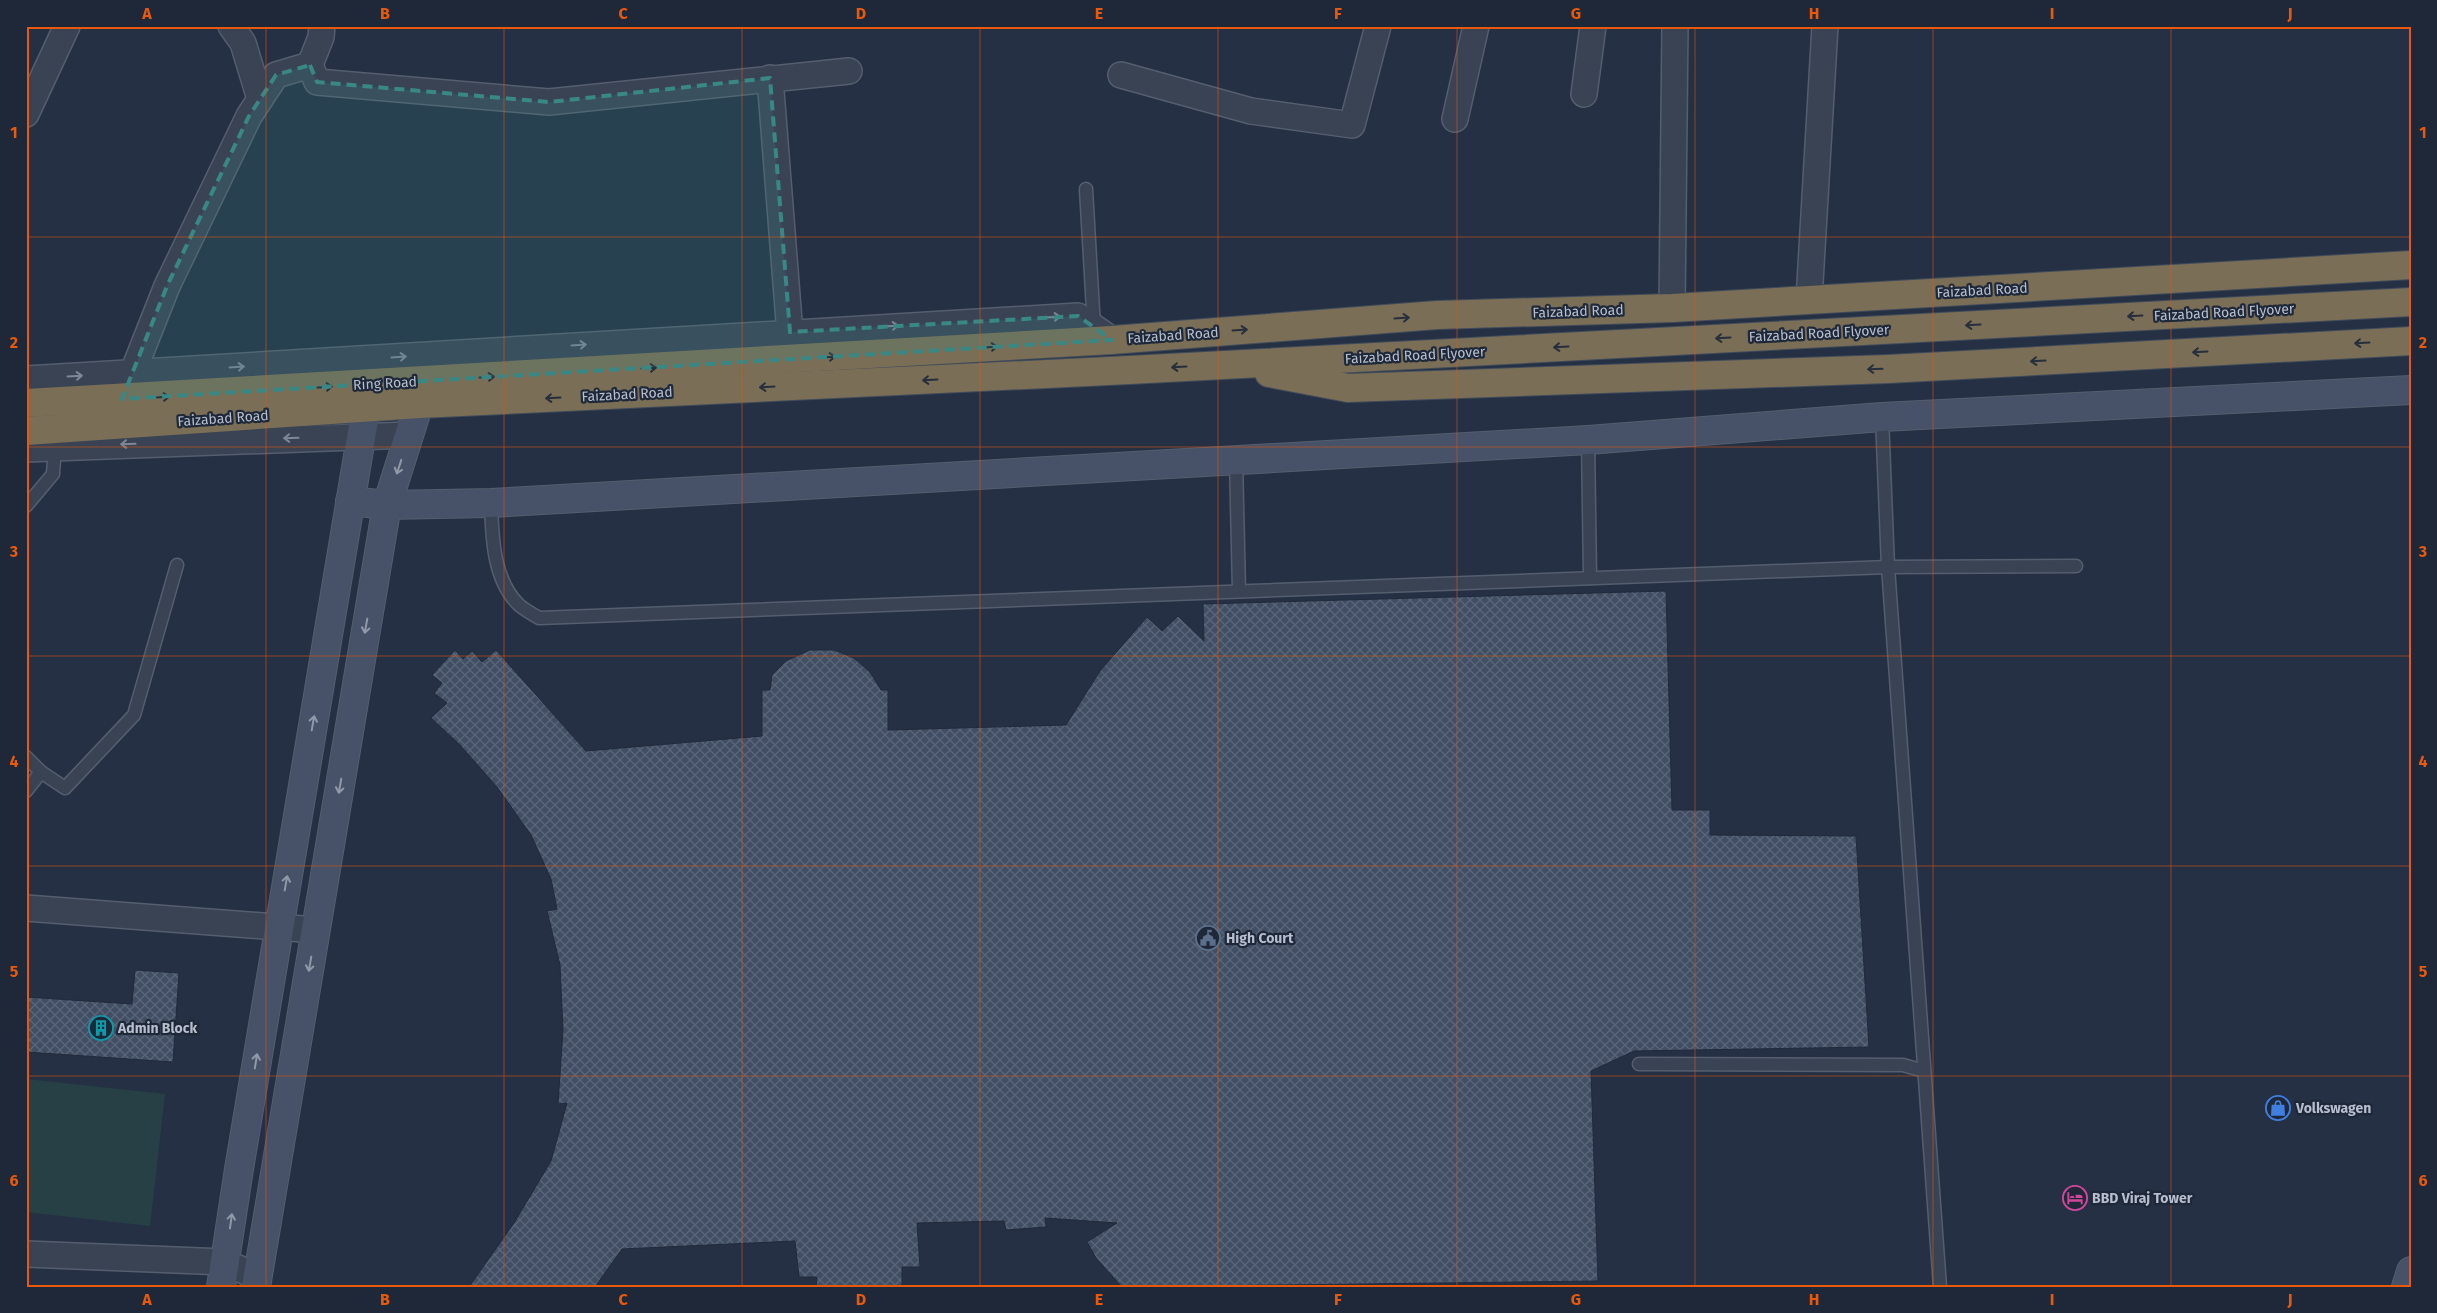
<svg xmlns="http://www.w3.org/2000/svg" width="2437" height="1313" viewBox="0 0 2437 1313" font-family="'Fira Sans',sans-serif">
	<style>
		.green { fill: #274045 }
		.building { fill: url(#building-cross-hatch); stroke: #202a3b }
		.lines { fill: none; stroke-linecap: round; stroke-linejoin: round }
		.lane-casing { stroke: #555e6e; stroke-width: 15 }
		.street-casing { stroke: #555e6e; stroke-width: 28 }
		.secondary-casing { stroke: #555e6e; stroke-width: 30 }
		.highway-casing { stroke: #414b5b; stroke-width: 30 }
		.lane { stroke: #3a4354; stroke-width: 12 }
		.street { stroke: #3a4354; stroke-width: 25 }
		.secondary { stroke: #475167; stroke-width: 28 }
		.highway { stroke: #7a6e56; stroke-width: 28 }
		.oneway { stroke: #272f3c }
		.oneway2 { stroke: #7f8797 }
		.oneway3 { stroke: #9098a9 }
		.marked { fill: #398886; fill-opacity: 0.2; stroke: #398886; stroke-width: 4; stroke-dasharray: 10 6; stroke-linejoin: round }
		.grid { fill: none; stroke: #e8590c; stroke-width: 1; stroke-opacity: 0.55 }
		.labels { text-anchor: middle; stroke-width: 4.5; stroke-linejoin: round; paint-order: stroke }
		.street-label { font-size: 14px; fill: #b7becd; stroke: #1e2839 }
		.poi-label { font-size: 14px; font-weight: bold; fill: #b7becd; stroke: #1e2839; text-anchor: start }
		.neatline { fill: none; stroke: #e8590c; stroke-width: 2 }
		.grid-label { font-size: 16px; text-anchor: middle; font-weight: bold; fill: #e8590c }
	</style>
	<defs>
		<pattern id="building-cross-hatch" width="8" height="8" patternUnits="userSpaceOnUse" patternTransform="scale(1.25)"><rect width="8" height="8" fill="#414e64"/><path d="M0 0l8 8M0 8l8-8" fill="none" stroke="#5a6679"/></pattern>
	</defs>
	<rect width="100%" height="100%" fill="#253044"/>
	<polygon class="green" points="26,1079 165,1094 150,1226 26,1212"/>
	<g class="building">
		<polygon points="1666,591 1672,810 1710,810 1710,835 1856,836 1869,1047 1634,1051 1591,1071 1598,1281 1122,1287 1096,1258 1087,1242 1117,1223 1045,1218 1046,1227 1006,1230 1004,1221 917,1223 920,1267 902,1267 902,1287 816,1287 817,1277 799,1277 795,1241 622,1249 595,1287 469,1287 514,1223 551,1161 567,1103 558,1104 563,1030 560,965 547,911 557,909 551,879 531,835 497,787 459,744 431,718 447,703 434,693 442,683 432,675 455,650 463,659 472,651 482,662 496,650 586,751 762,736 762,690 770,690 772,675 786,661 810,650 834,650 854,658 870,672 881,690 888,690 888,730 1066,725 1100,671 1147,617 1162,631 1178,616 1204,641 1203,604"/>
		<polygon points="135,970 179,973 173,1062 26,1052 26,997 132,1004"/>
	</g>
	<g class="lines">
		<defs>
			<g id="lane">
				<polyline points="1086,189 1094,327"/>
				<polyline points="1882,417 1888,567 1940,1287"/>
				<polyline points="1588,440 1590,578"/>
				<polyline points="1236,460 1239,591"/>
				<path d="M491,503c1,34 2,77 28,102 6,5 13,9 20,13l1349,-51 188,-1"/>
				<polyline points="26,506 53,474 55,444"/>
				<polyline points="26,757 41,772 26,791"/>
				<polyline points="41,772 65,788 134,715 177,565"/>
				<polyline points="1639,1064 1903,1065 1924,1071"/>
			</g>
			<g id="street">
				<polyline points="231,26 243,43 260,99"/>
				<polyline points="322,26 321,37 310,65 317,82 549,102 849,71"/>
				<polyline points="1121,75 1251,111 1352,125 1378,26"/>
				<polyline points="770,78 791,347"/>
				<polyline points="1584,94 1593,26"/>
				<polyline points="26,114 67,26"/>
				<polyline points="1455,119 1476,26"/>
				<polyline points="1809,300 1825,26"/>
				<polyline points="1672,308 1675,26"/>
				<polyline points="26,379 1078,316 1112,340"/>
				<polyline points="127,387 167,286 249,116 276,75 310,65"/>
				<polyline points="26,449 409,435"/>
				<polyline points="26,908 316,930"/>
				<polyline points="26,1254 225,1262 257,1277"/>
			</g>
			<g id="secondary">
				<polyline points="350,501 387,505 491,503 1588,440 1882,417 2411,390"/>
				<polyline points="221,1287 239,1169 366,408"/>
				<polyline points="256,1287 387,505 419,404"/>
				<polyline points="2406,1287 2411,1271"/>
			</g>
			<g id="highway">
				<polyline points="1269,373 1348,388 1888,369 2411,341"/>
				<polyline points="26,403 1112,340 1437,315 1672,308 2411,265"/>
				<polyline points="26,431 419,404 1129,370 2411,302"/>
			</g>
		</defs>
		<use href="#lane" class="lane-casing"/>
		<use href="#street" class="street-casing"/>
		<use href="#secondary" class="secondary-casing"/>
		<use href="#highway" class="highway-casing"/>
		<use href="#lane" class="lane"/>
		<use href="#street" class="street"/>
		<use href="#secondary" class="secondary"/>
		<use href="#highway" class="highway"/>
	</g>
	<defs><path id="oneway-shaft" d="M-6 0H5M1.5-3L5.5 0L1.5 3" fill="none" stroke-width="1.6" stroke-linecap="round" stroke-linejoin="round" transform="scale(1.25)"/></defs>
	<g class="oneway">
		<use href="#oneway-shaft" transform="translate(2135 316) rotate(177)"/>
		<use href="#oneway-shaft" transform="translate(1402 318) rotate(-4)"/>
		<use href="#oneway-shaft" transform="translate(1973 325) rotate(177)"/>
		<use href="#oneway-shaft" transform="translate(1240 330) rotate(-4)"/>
		<use href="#oneway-shaft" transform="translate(1723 338) rotate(177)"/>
		<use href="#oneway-shaft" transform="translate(2362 343) rotate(177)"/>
		<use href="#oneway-shaft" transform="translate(990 347) rotate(-3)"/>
		<use href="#oneway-shaft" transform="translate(1561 347) rotate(177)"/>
		<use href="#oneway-shaft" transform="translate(2200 352) rotate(177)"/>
		<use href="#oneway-shaft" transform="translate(828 357) rotate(-3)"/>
		<use href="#oneway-shaft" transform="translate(2038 361) rotate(177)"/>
		<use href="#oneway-shaft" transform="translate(1179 367) rotate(177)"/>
		<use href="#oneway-shaft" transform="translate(649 368) rotate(-3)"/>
		<use href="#oneway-shaft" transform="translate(1875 369) rotate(178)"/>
		<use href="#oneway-shaft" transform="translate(487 377) rotate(-3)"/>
		<use href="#oneway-shaft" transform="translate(930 380) rotate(177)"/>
		<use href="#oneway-shaft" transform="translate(325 387) rotate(-3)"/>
		<use href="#oneway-shaft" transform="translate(767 387) rotate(177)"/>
		<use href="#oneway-shaft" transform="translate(162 397) rotate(-3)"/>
		<use href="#oneway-shaft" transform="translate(553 398) rotate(177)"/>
	</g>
	<g class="oneway2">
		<use href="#oneway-shaft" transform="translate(1053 317) rotate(-3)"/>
		<use href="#oneway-shaft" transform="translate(891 326) rotate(-3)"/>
		<use href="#oneway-shaft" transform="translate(579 345) rotate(-4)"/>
		<use href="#oneway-shaft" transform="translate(399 357) rotate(-4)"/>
		<use href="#oneway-shaft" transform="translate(237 367) rotate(-4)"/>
		<use href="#oneway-shaft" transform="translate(75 376) rotate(-3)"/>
		<use href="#oneway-shaft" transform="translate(291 438) rotate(178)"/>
		<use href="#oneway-shaft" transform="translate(128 444) rotate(178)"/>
	</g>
	<g class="oneway3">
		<use href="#oneway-shaft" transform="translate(399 467) rotate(108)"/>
		<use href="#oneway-shaft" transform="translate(366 626) rotate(100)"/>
		<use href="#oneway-shaft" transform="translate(313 723) rotate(-80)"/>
		<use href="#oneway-shaft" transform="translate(340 786) rotate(100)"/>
		<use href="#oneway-shaft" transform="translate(286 883) rotate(-80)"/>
		<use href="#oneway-shaft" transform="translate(310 964) rotate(100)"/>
		<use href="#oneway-shaft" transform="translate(256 1061) rotate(-81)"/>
		<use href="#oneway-shaft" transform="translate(231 1221) rotate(-82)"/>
	</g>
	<path class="marked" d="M310,65l7,17 232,20 221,-24 20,254 288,-16 34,24 -990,59 45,-113 82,-170 27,-41z"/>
	<path class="grid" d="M266,26v1261M504,26v1261M742,26v1261M980,26v1261M1218,26v1261M1457,26v1261M1695,26v1261M1933,26v1261M2171,26v1261M26,237h2385M26,447h2385M26,656h2385M26,866h2385M26,1076h2385"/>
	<defs>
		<symbol id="civic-ring" viewBox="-11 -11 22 22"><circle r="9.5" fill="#1e2839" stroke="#5c6f8a" stroke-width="1.5"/><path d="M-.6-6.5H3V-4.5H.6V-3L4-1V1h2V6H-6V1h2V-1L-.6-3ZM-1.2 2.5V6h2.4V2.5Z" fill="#5c6f8a"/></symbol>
		<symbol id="building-ring" viewBox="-11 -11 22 22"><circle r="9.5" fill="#1e2839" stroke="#0f9aa8" stroke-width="1.5"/><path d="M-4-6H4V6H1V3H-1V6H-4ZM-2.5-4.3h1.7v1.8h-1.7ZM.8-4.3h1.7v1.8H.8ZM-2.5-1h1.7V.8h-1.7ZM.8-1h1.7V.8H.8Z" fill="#0f9aa8"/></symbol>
		<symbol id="shop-ring" viewBox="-11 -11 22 22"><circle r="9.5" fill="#1e2839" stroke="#3f7fe0" stroke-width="1.5"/><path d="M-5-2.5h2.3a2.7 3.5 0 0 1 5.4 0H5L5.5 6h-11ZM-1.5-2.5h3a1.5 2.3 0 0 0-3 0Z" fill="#3f7fe0"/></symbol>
		<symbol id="hotel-ring" viewBox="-11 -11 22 22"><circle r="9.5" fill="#1e2839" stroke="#d1479c" stroke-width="1.5"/><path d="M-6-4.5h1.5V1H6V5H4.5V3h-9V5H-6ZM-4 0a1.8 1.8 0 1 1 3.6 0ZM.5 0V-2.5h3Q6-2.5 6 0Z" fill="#d1479c"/></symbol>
	</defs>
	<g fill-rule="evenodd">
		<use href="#civic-ring" x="1194" y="924" width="28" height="28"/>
		<use href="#building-ring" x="87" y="1014" width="28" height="28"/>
		<use href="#shop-ring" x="2264" y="1094" width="28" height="28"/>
		<use href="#hotel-ring" x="2061" y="1184" width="28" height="28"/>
	</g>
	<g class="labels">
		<g class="street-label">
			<text transform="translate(1982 290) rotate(-3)" y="5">Faizabad Road</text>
			<text transform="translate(1578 311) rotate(-2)" y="5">Faizabad Road</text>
			<text transform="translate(2224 312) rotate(-3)" y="5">Faizabad Road Flyover</text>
			<text transform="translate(1819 333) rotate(-3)" y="5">Faizabad Road Flyover</text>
			<text transform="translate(1173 335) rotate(-4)" y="5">Faizabad Road</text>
			<text transform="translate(1415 355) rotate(-3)" y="5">Faizabad Road Flyover</text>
			<text transform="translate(385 383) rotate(-3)" y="5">Ring Road</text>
			<text transform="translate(627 394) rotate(-3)" y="5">Faizabad Road</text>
			<text transform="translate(223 418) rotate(-4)" y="5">Faizabad Road</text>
		</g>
		<g class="poi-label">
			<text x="1226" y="943">High Court</text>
			<text x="118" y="1033">Admin Block</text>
			<text x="2296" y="1113">Volkswagen</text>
			<text x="2092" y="1203">BBD Viraj Tower</text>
		</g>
	</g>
	<rect width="2437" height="1313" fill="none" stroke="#1e2839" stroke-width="55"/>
	<rect x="28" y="28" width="2382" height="1258" class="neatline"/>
	<g class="grid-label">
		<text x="147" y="19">A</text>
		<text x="385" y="19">B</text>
		<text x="623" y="19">C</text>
		<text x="861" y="19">D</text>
		<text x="1099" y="19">E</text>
		<text x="1338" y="19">F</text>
		<text x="1576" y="19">G</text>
		<text x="1814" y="19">H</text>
		<text x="2052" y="19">I</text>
		<text x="2290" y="19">J</text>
		<text x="14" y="138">1</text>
		<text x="2423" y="138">1</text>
		<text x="14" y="348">2</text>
		<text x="2423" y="348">2</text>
		<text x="14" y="557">3</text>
		<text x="2423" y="557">3</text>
		<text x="14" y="767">4</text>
		<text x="2423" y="767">4</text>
		<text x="14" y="977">5</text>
		<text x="2423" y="977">5</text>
		<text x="14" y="1186">6</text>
		<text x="2423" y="1186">6</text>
		<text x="147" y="1305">A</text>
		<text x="385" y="1305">B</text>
		<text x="623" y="1305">C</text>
		<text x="861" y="1305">D</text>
		<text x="1099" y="1305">E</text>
		<text x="1338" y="1305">F</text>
		<text x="1576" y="1305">G</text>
		<text x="1814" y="1305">H</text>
		<text x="2052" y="1305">I</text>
		<text x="2290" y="1305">J</text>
	</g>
</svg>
